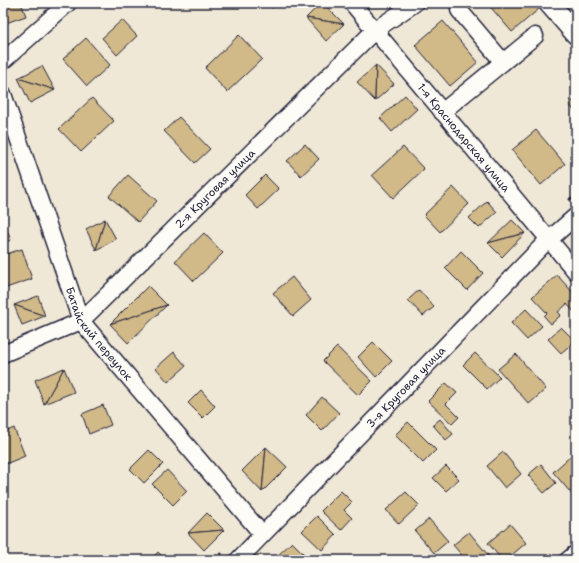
<svg xmlns="http://www.w3.org/2000/svg" width="579" height="563" viewBox="0 0 579 563" font-family="'Shantell Sans',sans-serif">
	<style>
		.building { fill: #d1b988; stroke: #22223b }
		.lines { fill: none; stroke-linecap: round; stroke-linejoin: round }
		.service-casing { stroke: #22223b; stroke-width: 11 }
		.minor-casing { stroke: #22223b; stroke-width: 19 }
		.tertiary-casing { stroke: #22223b; stroke-width: 23 }
		.path { stroke: #22223b; stroke-width: 2.5; stroke-dasharray: 4 3; stroke-linecap: butt }
		.service { stroke: #fdfcf7; stroke-width: 8 }
		.minor { stroke: #fdfcf7; stroke-width: 16 }
		.tertiary { stroke: #fdfcf7; stroke-width: 20 }
		.labels { text-anchor: middle; stroke-width: 3; stroke-linejoin: round; paint-order: stroke }
		.street-label { font-size: 11px; fill: #22223b; stroke: #fdfcf7 }
	</style>
	<rect width="100%" height="100%" fill="#f0e8d6"/>
	<filter id="ink" filterUnits="userSpaceOnUse"><feTurbulence type="fractalNoise" baseFrequency=".025" numOctaves="2"/><feDisplacementMap in="SourceGraphic" scale="8" xChannelSelector="R" yChannelSelector="G"/><feConvolveMatrix kernelMatrix="1 2 1 2 8 2 1 2 1" color-interpolation-filters="sRGB"/></filter>
	<g filter="url(#ink)">
		<g class="building">
			<polygon points="3,3 21,3 26,16 3,24"/>
			<polygon points="267,3 278,3 272,8"/>
			<polygon points="321,3 323,3 344,24 306,18"/>
			<polygon points="487,3 535,3 540,8 512,32"/>
			<polygon points="306,18 344,24 326,41"/>
			<polygon points="122,20 137,36 117,55 102,38"/>
			<polygon points="443,21 478,62 450,86 415,45"/>
			<polygon points="239,35 262,59 227,92 205,68"/>
			<polygon points="86,38 110,65 87,86 63,59"/>
			<polygon points="376,65 375,101 357,82"/>
			<polygon points="376,65 394,84 375,101"/>
			<polygon points="42,66 55,90 18,78"/>
			<polygon points="18,78 55,90 30,103"/>
			<polygon points="405,95 417,109 392,132 380,118"/>
			<polygon points="92,98 114,121 81,152 59,129"/>
			<polygon points="576,98 576,113 569,104"/>
			<polygon points="179,117 210,149 195,163 164,131"/>
			<polygon points="536,130 565,164 541,185 512,150"/>
			<polygon points="305,144 319,159 301,176 287,161"/>
			<polygon points="403,147 424,169 393,198 372,175"/>
			<polygon points="128,175 157,201 138,222 109,196"/>
			<polygon points="265,175 279,189 258,209 245,195"/>
			<polygon points="453,187 469,204 440,232 424,215"/>
			<polygon points="487,201 497,212 479,228 469,218"/>
			<polygon points="105,219 96,250 86,229"/>
			<polygon points="105,219 116,239 96,250"/>
			<polygon points="3,220 11,240 3,243"/>
			<polygon points="512,220 525,233 488,243"/>
			<polygon points="204,233 223,253 194,281 175,261"/>
			<polygon points="525,233 502,257 488,243"/>
			<polygon points="22,249 32,279 6,288 3,280 3,255"/>
			<polygon points="461,251 483,273 467,290 445,268"/>
			<polygon points="557,275 576,296 576,314 567,304 558,312 561,315 551,324 544,316 547,313 532,297"/>
			<polygon points="292,277 311,300 293,316 273,293"/>
			<polygon points="148,286 167,305 110,324"/>
			<polygon points="419,290 434,307 423,316 408,300"/>
			<polygon points="38,296 45,316 14,305"/>
			<polygon points="14,305 45,316 22,325"/>
			<polygon points="167,305 128,343 110,324"/>
			<polygon points="526,309 542,326 527,340 511,323"/>
			<polygon points="561,327 575,341 561,353 548,339"/>
			<polygon points="373,342 392,361 376,377 358,357"/>
			<polygon points="337,347 372,381 358,395 323,361"/>
			<polygon points="174,352 186,366 168,382 156,368"/>
			<polygon points="475,353 500,377 487,389 463,365"/>
			<polygon points="516,354 546,389 529,404 498,369"/>
			<polygon points="64,368 74,392 44,404"/>
			<polygon points="64,368 44,404 35,380"/>
			<polygon points="446,383 457,393 446,404 459,417 452,424 428,401"/>
			<polygon points="201,390 215,406 203,418 188,403"/>
			<polygon points="322,397 339,413 322,431 306,415"/>
			<polygon points="103,405 111,425 89,434 82,414"/>
			<polygon points="440,419 453,434 446,440 433,425"/>
			<polygon points="408,422 436,450 423,463 395,435"/>
			<polygon points="14,428 25,456 3,465 3,433"/>
			<polygon points="266,447 262,492 242,471"/>
			<polygon points="266,447 287,467 262,492"/>
			<polygon points="149,450 163,464 144,483 130,469"/>
			<polygon points="503,452 521,474 505,488 487,466"/>
			<polygon points="573,454 576,458 576,499 553,472"/>
			<polygon points="541,464 556,483 544,493 528,475"/>
			<polygon points="446,466 459,479 446,491 433,478"/>
			<polygon points="167,470 187,491 173,505 152,484"/>
			<polygon points="341,491 352,502 344,510 352,518 341,530 321,511"/>
			<polygon points="406,492 419,505 399,524 386,510"/>
			<polygon points="207,513 224,530 188,533"/>
			<polygon points="317,516 336,535 322,550 302,531"/>
			<polygon points="429,519 448,541 434,553 415,531"/>
			<polygon points="510,524 526,543 506,560 502,560 488,543"/>
			<polygon points="224,530 204,550 188,533"/>
			<polygon points="469,532 492,560 466,560 453,545"/>
			<polygon points="292,542 304,554 298,560 279,560 276,557"/>
			<polygon points="158,552 166,560 150,560"/>
		</g>
		<g class="lines">
			<defs>
				<polyline id="service" points="562,560 576,548"/>
				<g id="minor">
					<path id="s1" d="M352,3l224,269"/>
					<polyline points="459,10 503,62"/>
					<polyline points="3,61 68,3"/>
					<path id="s2" d="M3,94l78,227 181,213"/>
					<polyline points="442,112 535,36"/>
					<path id="s3" d="M3,354l78,-33 294,-291 40,-27"/>
					<path id="s4" d="M238,560l305,-315 33,-29"/>
				</g>
				<polyline id="tertiary" points="549,3 576,34"/>
			</defs>
			<use href="#service" class="service-casing"/>
			<use href="#minor" class="minor-casing"/>
			<use href="#tertiary" class="tertiary-casing"/>
			<g class="path">
				<polyline points="569,200 576,194"/>
				<polyline points="216,560 222,553"/>
			</g>
			<use href="#service" class="service"/>
			<use href="#minor" class="minor"/>
			<use href="#tertiary" class="tertiary"/>
		</g>
	</g>
	<g class="labels">
		<g class="street-label">
			<text dy="4" stroke="none"><textPath href="#s1" startOffset="175">1-я Краснодарская улица</textPath></text>
			<text dy="4" stroke="none"><textPath href="#s3" startOffset="273">2-я Круговая улица</textPath></text>
			<text dy="4" stroke="none"><textPath href="#s2" startOffset="260">Батайский переулок</textPath></text>
			<text dy="4" stroke="none"><textPath href="#s4" startOffset="241">3-я Круговая улица</textPath></text>
		</g>
	</g>
	<rect width="579" height="563" fill="none" stroke="#fdfcf7" stroke-width="16"/>
	<rect x="8" y="8" width="563" height="547" fill="none" stroke="#22223b" stroke-width="1.5" filter="url(#ink)"/>
</svg>
